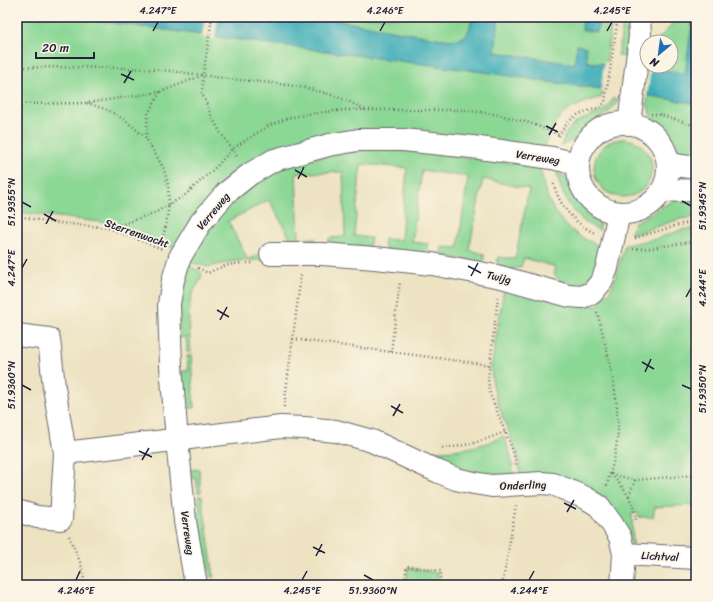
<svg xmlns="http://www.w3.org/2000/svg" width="713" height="602" viewBox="0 0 713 602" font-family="Sriracha,sans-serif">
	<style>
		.green { fill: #8bd794; stroke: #567c68 }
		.water { fill: #3dadb8; stroke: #30687a }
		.pier { fill: #ede3c2 }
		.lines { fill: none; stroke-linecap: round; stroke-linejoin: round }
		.minor-casing { stroke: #69666a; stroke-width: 24 }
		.path { stroke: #69666a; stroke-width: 2.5; stroke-dasharray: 1 3; stroke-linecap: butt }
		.minor { stroke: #fff; stroke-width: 22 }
		.ticks { fill: none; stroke: #22223b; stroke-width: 1.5 }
		.labels { text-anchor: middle; stroke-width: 3.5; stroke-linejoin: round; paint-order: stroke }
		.street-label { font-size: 11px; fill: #22223b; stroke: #fcf5e5 }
		.neatline { fill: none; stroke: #22223b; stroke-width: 1.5 }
		.ticks-label { font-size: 10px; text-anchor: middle; fill: #22223b }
	</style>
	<rect width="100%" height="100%" fill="#fcf5e5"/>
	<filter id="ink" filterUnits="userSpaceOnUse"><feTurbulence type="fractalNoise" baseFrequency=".025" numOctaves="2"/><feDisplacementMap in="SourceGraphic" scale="8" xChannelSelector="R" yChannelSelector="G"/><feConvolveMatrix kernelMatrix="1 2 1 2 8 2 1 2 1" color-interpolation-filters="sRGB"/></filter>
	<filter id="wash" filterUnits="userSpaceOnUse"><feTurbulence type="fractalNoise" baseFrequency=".012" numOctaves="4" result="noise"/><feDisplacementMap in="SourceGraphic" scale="16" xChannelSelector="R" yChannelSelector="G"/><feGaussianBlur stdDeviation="0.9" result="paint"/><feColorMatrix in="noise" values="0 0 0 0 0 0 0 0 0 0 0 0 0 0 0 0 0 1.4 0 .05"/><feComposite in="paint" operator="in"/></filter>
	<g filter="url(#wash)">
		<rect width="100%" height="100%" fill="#ede3c2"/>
		<g class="green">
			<path d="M17,17h50l424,56 55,9 57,7 -1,8c-35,11 -46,15 -58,51l-183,-19 -32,5 -28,7 -19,8 -108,99 -74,-26 -83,-10z"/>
			<path d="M317,17h155c-3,22 -10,24 -30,22z"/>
			<polygon points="499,17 583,17 582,30 597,32 599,17 612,17 606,64 587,62 577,46 575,64 495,52"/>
			<polygon points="624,17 630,17 625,57 618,56"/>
			<polygon points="675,17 693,17 685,75 665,70 648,69 649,66 671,66 671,42 655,42 670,27"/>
			<polygon points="648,95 696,104 696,157 682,153 652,120 647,102"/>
			<path d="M613,98l5,1c-6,15 -15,16 -27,25 -12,10 -14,16 -30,22 2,-7 5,-14 10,-19 13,-13 35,-10 42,-29z"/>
			<circle cx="623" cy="168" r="29"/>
			<path d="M378,147l161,19c3,7 4,16 6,24 10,30 30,48 59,57l-2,14 -14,21 -8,4 -10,1 -6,-3 -10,-9 2,-8 -32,-9 -3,9 -12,3 -11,-4 -1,-3 1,-6 17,2 14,-70 -46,-10 -14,71 15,4v6l-2,3 -41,-8 1,-8 16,1 10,-71 -46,-7 -10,72 16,2v6l-3,4 -38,-3 -3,-6v-6l17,1 6,-72 -46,-4 -7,72 17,2 -2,9h-36l-4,-4v-5l16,-1 -2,-65 -47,1 3,66 16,-1 1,2 -2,4 -36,1 12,-7 -21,-38 -41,21 20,39 15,-8 5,8 -33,1 -27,6 -20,-5 12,-26 31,-33 34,-25 25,-13 18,-6z"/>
			<path d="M557,173l10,4 12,22 20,23 1,8c-24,-8 -39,-33 -43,-57z"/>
			<polygon points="685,197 696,197 696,217 680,219 638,233 631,234 634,223 667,204"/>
			<path d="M696,228v277l-41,2 -2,10h-14l-1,-4h-6l1,33 -18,-28 -94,-39c-1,-9 -2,-19 -5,-28 -10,-30 -23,-50 -25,-83l13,-79 88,15 1,2 7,-2v-3l10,-10 4,-9 11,-37 31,-6 25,-9z"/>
			<path d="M186,265l14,6 2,4c-2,7 -7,13 -10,20 -6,17 -2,39 -1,57h-4l-1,-15 -7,1v-40z"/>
			<polygon points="191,355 194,408 183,408 181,371 188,371 187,356"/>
			<path d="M504,436l7,20 3,23 -8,-4h-18l-56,-11 4,-8 -6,-3 3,-2c25,0 48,-4 71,-15z"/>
			<polygon points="199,469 201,492 198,493 196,478 189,479 188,470"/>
			<polygon points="198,496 202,496 214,577 210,577 208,563 200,564 193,512 200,511"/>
			<polygon points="408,568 438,573 437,585 406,585"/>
		</g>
		<g class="water">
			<path d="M67,17h250l125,22c20,2 27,0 30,-22h27l-4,35 79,12 3,-19 9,2 1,15 78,8 20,4 8,-57h3v87c-68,-13 -137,-20 -205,-31z"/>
			<polygon points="583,17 599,17 597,32 582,30"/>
		</g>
		<g class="pier">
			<polygon points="205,17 218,17 215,39 202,37"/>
			<polygon points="604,62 651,67 647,97 601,91"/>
		</g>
	</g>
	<g filter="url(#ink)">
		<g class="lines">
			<defs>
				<g id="minor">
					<circle cx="623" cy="168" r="45"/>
					<polyline points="629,124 640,36 639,17"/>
					<polyline points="668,164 696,168"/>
					<polyline points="662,191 696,190"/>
					<polyline points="271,254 322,254 375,258 432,264 501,277 569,296 582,297 592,293 602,281 607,268 619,213"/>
					<polyline points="17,335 49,339 54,387 65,453 61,519 37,517 17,511"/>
					<polyline points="65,453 281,427 305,428 336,431 372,441 439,472 456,479 474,483 492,486 542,483 553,484 586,498 599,506 612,524 620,537 624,554 622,585"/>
					<polyline points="624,554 696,558"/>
					<polyline points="196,585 185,521 177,440 171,366 169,304 173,280 180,257 201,222 226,193 250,174 274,160 329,145 358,140 403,140 472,147 552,158 578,164"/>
				</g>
			</defs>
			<use href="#minor" class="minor-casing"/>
			<g class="path">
				<polyline points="212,17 203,76 202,93 210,113 220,132 238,158"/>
				<path d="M17,67c47,1 96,-1 143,3 23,2 47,6 70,9 45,4 95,7 135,31"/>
				<polyline points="87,103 108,110 126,121 146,138 164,169 168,185 169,204 166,225 160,248"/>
				<polyline points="17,104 87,103 160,92 201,76"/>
				<polyline points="651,114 658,114 696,126"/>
				<path d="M559,136c4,-9 11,-17 20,-22 9,-4 20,-4 26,-12l12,-78"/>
				<polyline points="146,138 148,114 160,92"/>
				<polyline points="17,164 21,105"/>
				<path d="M553,180c4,23 20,43 42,53"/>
				<polyline points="17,216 51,222 108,228 162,249"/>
				<polyline points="108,228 129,222 156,212 184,196 217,166 232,149 268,126 288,118 315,113 344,110 464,110 500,115 533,124 559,135"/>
				<polyline points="635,238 682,224 696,221"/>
				<polyline points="633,249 652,248 696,241"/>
				<path d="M198,268l10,5c18,-9 26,-10 45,-10"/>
				<polyline points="498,297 488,379 490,394 513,451 516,465"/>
				<path d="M597,312c10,38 21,78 21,118 -1,19 -6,39 -12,57"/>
				<polyline points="293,339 490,365"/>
				<polyline points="391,352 400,281"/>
				<polyline points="284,407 301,275"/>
				<path d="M438,448c27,-1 41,-6 67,-16"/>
				<path d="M611,474c13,14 24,28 25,47"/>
				<polyline points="611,474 635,480 696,475"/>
				<polyline points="629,496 635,480"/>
				<polyline points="69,536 81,564 85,585"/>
				<polyline points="404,585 407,566 441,571 439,585"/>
				<polyline points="504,585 503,581 516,505"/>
			</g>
			<use href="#minor" class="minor"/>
		</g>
	</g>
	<path class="ticks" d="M153,31l5,-9M380,31l5,-9M607,31l5,-9M121,74l13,6M124,83l7,-12M546,126l12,6M549,135l7,-12M295,170l12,7M298,179l6,-12M682,201l9,5M22,202l9,5M44,214l12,7M46,224l7,-13M468,266l13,7M22,268l5,-9M471,276l7,-13M686,297l5,-9M217,310l12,7M220,320l7,-13M642,362l12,7M645,372l6,-13M22,385l9,5M682,385l9,4M391,406l12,7M393,416l7,-12M139,451l13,6M142,460l7,-12M564,503l12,6M567,512l7,-12M313,547l12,6M316,556l6,-12M364,575l9,5M76,580l4,-9M302,580l5,-9M529,580l5,-9"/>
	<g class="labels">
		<g class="street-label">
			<text transform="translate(538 157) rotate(9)" y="4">Verreweg</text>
			<text transform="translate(213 211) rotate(-50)" y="4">Verreweg</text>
			<text transform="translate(137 233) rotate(19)" y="4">Sterrenwacht</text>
			<text transform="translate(499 277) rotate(13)" y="4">Twijg</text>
			<text transform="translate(523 485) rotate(-2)" y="4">Onderling</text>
			<text transform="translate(188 533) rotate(82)" y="4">Verreweg</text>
			<text transform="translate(660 556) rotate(3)" y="4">Lichtval</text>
		</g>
	</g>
	<rect width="713" height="602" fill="none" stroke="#fcf5e5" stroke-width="44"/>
	<g transform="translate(659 54) rotate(209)"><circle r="19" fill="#fcf5e5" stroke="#a5a1a1"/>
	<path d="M0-3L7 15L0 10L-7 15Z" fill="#1f6fb2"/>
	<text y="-6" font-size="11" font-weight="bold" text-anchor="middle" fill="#22223b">N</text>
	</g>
	<path d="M36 52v6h58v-6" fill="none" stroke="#22223b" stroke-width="2"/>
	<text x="42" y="52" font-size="12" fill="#22223b" stroke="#fcf5e5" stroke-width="3" paint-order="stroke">20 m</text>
	<rect x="22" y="22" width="669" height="558" class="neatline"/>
	<g class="ticks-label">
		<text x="158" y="14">4.247°E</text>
		<text x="385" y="14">4.246°E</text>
		<text x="612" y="14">4.245°E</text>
		<text transform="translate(11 202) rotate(-90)" y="4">51.9355°N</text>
		<text transform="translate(702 206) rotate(-90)" y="4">51.9345°N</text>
		<text transform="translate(11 268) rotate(-90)" y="4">4.247°E</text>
		<text transform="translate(702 288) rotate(-90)" y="4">4.244°E</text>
		<text transform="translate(11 385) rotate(-90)" y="4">51.9360°N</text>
		<text transform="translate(702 389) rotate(-90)" y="4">51.9350°N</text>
		<text x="76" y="594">4.246°E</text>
		<text x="302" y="594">4.245°E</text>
		<text x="373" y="594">51.9360°N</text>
		<text x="529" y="594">4.244°E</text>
	</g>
</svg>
